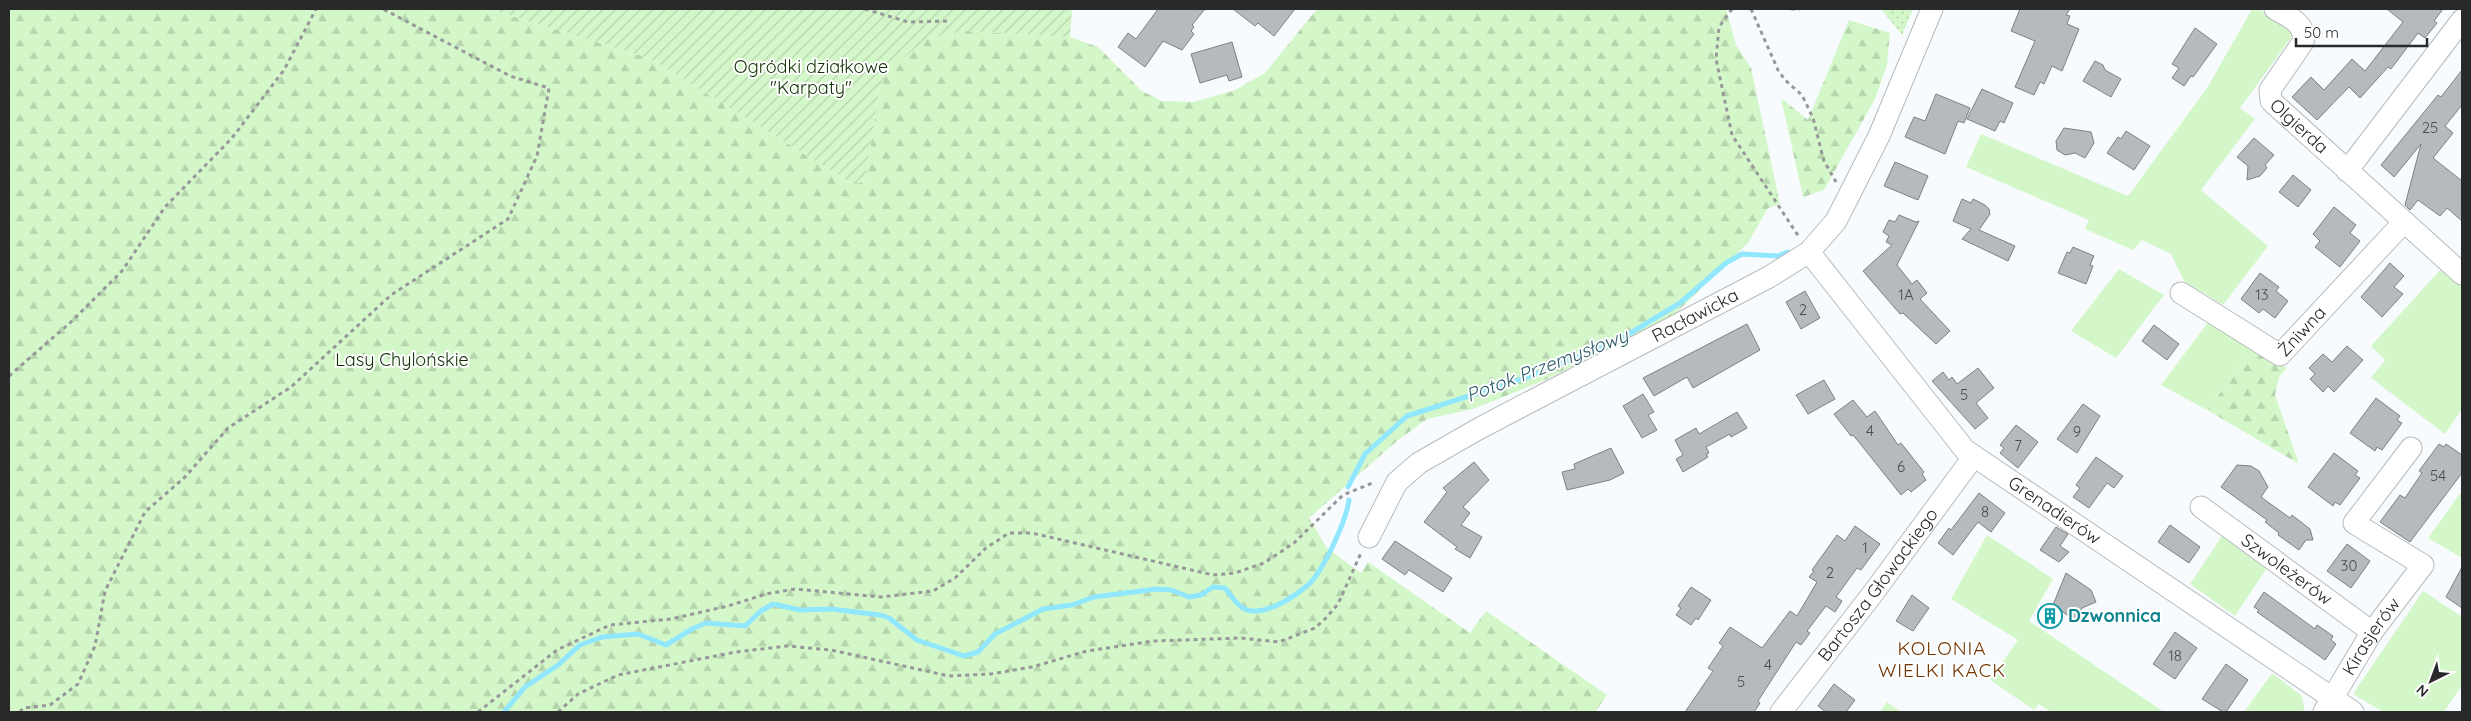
<svg xmlns="http://www.w3.org/2000/svg" width="2471" height="721" viewBox="0 0 2471 721" font-family="Quicksand,sans-serif">
	<style>
		.grass { fill: #d4f7c9 }
		.forest { fill: url(#forest-firs) }
		.park { fill: url(#park-dots) }
		.garden { fill: url(#garden-furrows) }
		.lines { fill: none; stroke-linecap: round; stroke-linejoin: round }
		.stream { stroke: #90e7fe; stroke-width: 5 }
		.building { fill: #b6babd; stroke: #7d8184 }
		.minor-casing { stroke: #b7bbbe; stroke-width: 23 }
		.path { stroke: #96989a; stroke-width: 3; stroke-dasharray: 4 4; stroke-linecap: butt }
		.minor { stroke: #fff; stroke-width: 21 }
		.labels { text-anchor: middle; stroke-width: 4; stroke-linejoin: round; paint-order: stroke }
		.number-label { font-size: 15px; fill: #4c4d4f }
		.park-label { font-size: 18px; fill: #0f3202; stroke: #fff }
		.street-label { font-size: 18px; fill: #28292a; stroke: #fff }
		.culture-label { font-size: 18px; font-weight: bold; fill: #0d838f; stroke: #fff; text-anchor: start }
		.water-label { font-size: 19px; font-style: italic; fill: #2b5b68; stroke: #fff }
		.neighbourhood-label { font-size: 19px; letter-spacing: 1px; fill: #703502; stroke: #fff }
	</style>
	<defs>
		<pattern id="forest-firs" width="22" height="20" patternUnits="userSpaceOnUse" patternTransform="scale(1.25)"><rect width="22" height="20" fill="#d4f7c9"/><path d="M5 1l3.5 6h-7zM16 11l3.5 6h-7z" fill="#b6d4ad"/></pattern>
		<pattern id="park-dots" width="8" height="8" patternUnits="userSpaceOnUse" patternTransform="scale(1.25)"><rect width="8" height="8" fill="#d4f7c9"/><path d="M2 2h.1M6 6h.1" fill="none" stroke="#b6d4ad" stroke-width="1.8" stroke-linecap="round"/></pattern>
		<pattern id="garden-furrows" width="10" height="10" patternUnits="userSpaceOnUse" patternTransform="scale(1.25)"><rect width="10" height="10" fill="#d4f7c9"/><path d="M-1 1l2-2M0 10L10 0M9 11l2-2" fill="none" stroke="#b6d4ad"/></pattern>
	</defs>
	<rect width="100%" height="100%" fill="#f7fbfe"/>
	<g class="grass">
		<polygon points="2252,9 2258,9 2296,31 2240,108 2255,119 2201,190 2268,246 2223,305 2184,281 2171,254 2142,240 2133,250 2085,229 2089,220 1966,167 1981,134 2128,196 2207,88"/>
		<polygon points="2442,268 2462,286 2462,409 2445,434 2371,378 2385,360 2371,346"/>
		<polygon points="2119,269 2164,295 2116,358 2071,331"/>
		<polygon points="2209,321 2253,350 2207,410 2161,385"/>
		<polygon points="2462,491 2462,558 2428,538"/>
		<polygon points="1987,535 2053,579 2029,621 2164,712 2051,712 2039,704 2034,710 1990,680 2018,640 1951,599"/>
		<polygon points="2222,536 2266,569 2235,616 2190,584"/>
		<polygon points="2423,591 2462,617 2462,685 2444,712 2383,712 2353,694"/>
		<polygon points="2272,673 2302,696 2305,712 2244,712"/>
		<polygon points="1887,702 1901,712 1880,712"/>
	</g>
	<g class="forest">
		<polygon points="9,9 489,9 649,58 853,184 865,181 880,87 890,69 905,55 928,38 964,31 1070,37 1098,47 1142,91 1162,101 1193,102 1233,91 1265,73 1317,9 1726,9 1736,45 1751,68 1780,204 1768,208 1748,243 1673,316 1545,380 1473,409 1427,419 1397,441 1309,518 1327,548 1361,573 1368,562 1470,633 1486,611 1607,695 1595,712 9,712"/>
		<polygon points="1849,20 1890,33 1887,65 1875,99 1824,190 1803,197 1781,98 1808,120"/>
		<polygon points="2253,350 2287,368 2279,377 2275,395 2299,464 2207,410"/>
	</g>
	<polygon class="park" points="1881,9 1913,9 1902,35"/>
	<polygon class="garden" points="489,9 1072,9 1070,37 964,31 928,38 890,69 880,87 865,181 853,184 649,58"/>
	<g class="lines">
		<g class="stream">
			<polyline points="1348,487 1365,454 1407,416 1528,377 1619,340 1680,303 1726,263 1742,254 1778,256 1788,252"/>
			<path d="M504,712l21,-25 33,-22 22,-20 22,-8 36,-3 28,11 26,-16 14,-6 39,3 16,-15 12,-7 27,6 31,-1 49,6 9,3 28,22 47,16 14,-4 17,-18 48,-25 29,-4 22,-8 63,-8 14,1 18,7 12,-2 12,-8 12,1c7,9 15,23 28,23 18,1 42,-15 55,-26 16,-15 38,-64 41,-85"/>
		</g>
	</g>
	<g class="building">
		<polygon points="1158,9 1205,9 1192,25 1194,27 1191,31 1194,34 1182,50 1163,41 1145,67 1118,47 1128,33 1136,39"/>
		<polygon points="1233,9 1295,9 1274,36 1258,23 1255,26"/>
		<polygon points="2020,9 2070,9 2066,15 2070,16 2067,24 2079,29 2062,71 2052,66 2044,84 2040,82 2034,95 2015,87 2035,41 2011,31"/>
		<polygon points="2387,9 2443,9 2434,21 2437,23 2425,38 2418,33 2391,69 2388,67 2360,98 2349,87 2317,120 2292,97 2311,77 2324,90 2352,59 2365,71 2403,22"/>
		<polygon points="2195,28 2217,44 2193,77 2191,76 2184,86 2172,78 2179,68 2172,64"/>
		<polygon points="1232,42 1242,77 1229,81 1227,75 1200,83 1191,54"/>
		<polygon points="2095,61 2103,65 2105,70 2121,79 2111,97 2083,81"/>
		<polygon points="2462,70 2462,105 2445,126 2453,133 2433,158 2462,181 2462,221 2447,208 2440,216 2418,200 2410,210 2405,205 2421,144 2394,177 2381,165 2438,95 2441,97"/>
		<polygon points="1982,89 2013,103 2004,123 2000,121 1995,131 1967,119"/>
		<polygon points="1936,94 1970,108 1964,123 1958,121 1945,154 1905,137 1914,117 1925,121"/>
		<polygon points="2064,128 2091,132 2094,143 2085,158 2075,153 2065,155 2057,150 2056,141"/>
		<polygon points="2126,131 2150,146 2134,170 2107,153 2118,137 2121,139"/>
		<polygon points="2254,138 2274,155 2265,165 2267,168 2260,176 2247,180 2248,166 2237,157"/>
		<polygon points="1895,162 1928,176 1918,200 1884,186"/>
		<polygon points="2293,175 2311,190 2298,207 2279,192"/>
		<polygon points="1962,199 1971,203 1973,199 1985,205 1989,209 1990,214 1979,230 2015,246 2008,261 1962,239 1971,229 1953,221"/>
		<polygon points="2334,207 2356,225 2350,233 2360,241 2340,267 2315,247 2320,241 2313,234"/>
		<polygon points="1899,215 1916,222 1919,221 1897,265 1912,284 1917,280 1927,293 1920,299 1950,331 1936,344 1903,313 1900,314 1863,271 1892,245 1886,242 1889,236 1883,232 1889,220 1895,222"/>
		<polygon points="2073,247 2094,256 2090,265 2093,266 2086,284 2058,273 2067,252 2070,253"/>
		<polygon points="2390,263 2404,276 2394,287 2403,294 2382,317 2361,297"/>
		<polygon points="2260,273 2279,287 2276,291 2288,301 2275,318 2263,309 2259,313 2241,299"/>
		<polygon points="1805,291 1820,318 1801,329 1786,302"/>
		<polygon points="1747,324 1760,350 1693,388 1687,377 1654,396 1643,378"/>
		<polygon points="2154,325 2179,344 2167,360 2142,341"/>
		<polygon points="2347,346 2363,360 2334,392 2328,386 2323,392 2310,379 2315,374 2309,368 2323,354 2332,362"/>
		<polygon points="1978,368 1994,388 1976,403 1988,418 1975,429 1932,381 1943,372 1949,380 1952,377 1957,384"/>
		<polygon points="1824,380 1835,399 1808,414 1796,395"/>
		<polygon points="1643,394 1654,412 1648,415 1657,430 1642,438 1623,406"/>
		<polygon points="2376,398 2400,416 2397,420 2402,423 2382,450 2377,447 2375,451 2350,433"/>
		<polygon points="1853,400 1867,417 1875,411 1898,445 1901,443 1924,472 1922,474 1926,480 1911,492 1908,489 1901,495 1862,446 1853,435 1851,436 1834,414"/>
		<polygon points="2083,404 2100,416 2077,453 2057,439"/>
		<polygon points="1737,412 1747,428 1731,437 1730,434 1706,447 1709,453 1706,454 1708,457 1683,472 1676,459 1683,455 1675,440 1696,428 1699,434"/>
		<polygon points="2016,425 2038,442 2018,468 2000,453 2004,448 2000,445"/>
		<polygon points="2439,444 2444,447 2446,444 2462,455 2462,473 2410,542 2380,522 2400,495 2405,498 2422,473 2419,471"/>
		<polygon points="1611,448 1624,473 1610,480 1567,490 1562,472 1575,469 1574,464"/>
		<polygon points="2334,453 2358,471 2355,475 2360,478 2340,505 2335,502 2333,506 2308,487"/>
		<polygon points="2096,457 2123,476 2114,488 2107,483 2089,508 2073,497 2080,488 2076,485"/>
		<polygon points="1474,462 1489,480 1463,507 1470,513 1461,525 1482,537 1470,558 1455,549 1457,547 1424,522 1447,492 1443,488"/>
		<polygon points="2237,465 2251,466 2259,471 2268,487 2261,497 2290,518 2292,515 2310,529 2313,540 2306,540 2299,550 2278,535 2279,533 2265,522 2267,520 2221,487"/>
		<polygon points="1979,493 2005,513 1991,532 1978,522 1953,555 1938,543 1949,528 1951,530"/>
		<polygon points="2170,525 2200,547 2189,563 2158,542"/>
		<polygon points="1855,526 1880,544 1861,570 1857,568 1836,597 1842,601 1835,612 1826,606 1807,631 1810,633 1801,645 1796,642 1758,701 1760,703 1754,712 1685,712 1713,671 1708,668 1723,646 1719,643 1730,627 1762,648 1790,611 1797,616 1817,582 1809,577 1814,571 1812,570 1837,535 1845,541"/>
		<polygon points="2056,527 2068,534 2060,546 2069,552 2059,562 2040,550"/>
		<polygon points="1395,541 1452,578 1443,592 1409,570 1405,575 1382,559"/>
		<polygon points="2347,544 2370,561 2351,588 2327,571"/>
		<polygon points="2462,567 2462,608 2446,597"/>
		<polygon points="2066,573 2091,590 2096,602 2082,608 2074,620 2053,605"/>
		<polygon points="1691,587 1711,600 1698,620 1696,618 1691,625 1676,615 1681,608 1678,606"/>
		<polygon points="2264,592 2315,629 2317,625 2333,636 2331,640 2336,644 2325,660 2257,612 2259,610 2254,607"/>
		<polygon points="1912,595 1929,608 1913,631 1896,621"/>
		<polygon points="2175,632 2197,648 2175,679 2153,664"/>
		<polygon points="2226,664 2248,680 2226,712 2223,712 2202,699"/>
		<polygon points="1834,684 1855,700 1846,712 1826,712 1818,706"/>
	</g>
	<g class="lines">
		<defs>
			<g id="minor">
				<path id="s1" d="M2275,9c14,8 32,15 28,33l-33,48 1,11 191,173"/>
				<polyline points="2347,171 2462,20"/>
				<path id="s2" d="M1809,252l156,198 388,262"/>
				<path id="s3" d="M2181,293l99,62 123,-132"/>
				<path id="s4" d="M2201,507l171,125"/>
				<path id="s5" d="M1369,537l28,-55 22,-19 61,-35 289,-151 40,-25 27,-31 43,-85 53,-127"/>
				<path id="s6" d="M1781,712l93,-120 100,-136"/>
				<path id="s7" d="M2324,712l48,-80 51,-67 -69,-42 57,-75"/>
			</g>
		</defs>
		<use href="#minor" class="minor-casing"/>
		<g class="path">
			<polyline points="865,9 908,22 951,21"/>
			<polyline points="1732,9 1719,27 1716,59 1732,135 1799,237"/>
			<polyline points="1751,9 1778,70 1785,80 1802,95 1813,118 1824,161 1836,182"/>
			<polyline points="1791,9 1800,9"/>
			<polyline points="9,376 71,322 122,271 165,207 232,138 284,70 316,9"/>
			<polyline points="20,712 23,708 50,705 78,684 95,646 105,591 145,512 185,477 228,428 291,387 391,295 508,219 537,156 549,88 510,76 383,9"/>
			<polyline points="478,712 557,650 610,625 671,619 728,606 766,594 795,589 881,597 933,591 955,578 986,548 1009,533 1032,533 1213,575 1235,573 1264,563 1294,543 1343,495 1375,482"/>
			<polyline points="558,712 578,694 618,675 736,652 787,646 831,650 949,676 991,674 1032,667 1087,651 1154,641 1241,638 1279,642 1315,628 1326,618 1338,604 1361,553"/>
		</g>
		<use href="#minor" class="minor"/>
	</g>
	<defs>
		<symbol id="building-ring" viewBox="-11 -11 22 22"><circle r="9.5" fill="#fff" stroke="#0f9aa8" stroke-width="1.5"/><path d="M-4-6H4V6H1V3H-1V6H-4ZM-2.5-4.3h1.7v1.8h-1.7ZM.8-4.3h1.7v1.8H.8ZM-2.5-1h1.7V.8h-1.7ZM.8-1h1.7V.8H.8Z" fill="#0f9aa8"/></symbol>
	</defs>
	<g fill-rule="evenodd">
		<use href="#building-ring" x="2036" y="602" width="28" height="28"/>
	</g>
	<g class="labels">
		<g class="number-label">
			<text x="2430" y="133">25</text>
			<text x="1906" y="300">1A</text>
			<text x="2262" y="300">13</text>
			<text x="1803" y="315">2</text>
			<text x="1964" y="400">5</text>
			<text x="1870" y="436">4</text>
			<text x="2077" y="437">9</text>
			<text x="2018" y="451">7</text>
			<text x="1901" y="472">6</text>
			<text x="2438" y="481">54</text>
			<text x="1985" y="517">8</text>
			<text x="1865" y="553">1</text>
			<text x="2349" y="571">30</text>
			<text x="1830" y="578">2</text>
			<text x="2175" y="661">18</text>
			<text x="1768" y="670">4</text>
			<text x="1741" y="687">5</text>
		</g>
		<g class="park-label">
			<text x="811" y="73">Ogródki działkowe<tspan x="811" dy="21">"Karpaty"</tspan></text>
			<text x="402" y="366">Lasy Chylońskie</text>
		</g>
		<g class="street-label">
			<text dy="6" stroke="none"><textPath href="#s1" startOffset="154">Olgierda</textPath></text>
			<text dy="6" stroke="none"><textPath href="#s5" startOffset="404">Racławicka</textPath></text>
			<text dy="6" stroke="none"><textPath href="#s3" startOffset="149">Żniwna</textPath></text>
			<text dy="6" stroke="none"><textPath href="#s2" startOffset="360">Grenadierów</textPath></text>
			<text dy="6" stroke="none"><textPath href="#s4" startOffset="106">Szwoleżerów</textPath></text>
			<text dy="6" stroke="none"><textPath href="#s6" startOffset="160">Bartosza Głowackiego</textPath></text>
			<text dy="6" stroke="none"><textPath href="#s7" startOffset="89">Kirasjerów</textPath></text>
		</g>
		<g class="culture-label">
			<text x="2068" y="622">Dzwonnica</text>
		</g>
		<g class="water-label">
			<text transform="translate(1547 365) rotate(-21)" y="7">Potok Przemysłowy</text>
		</g>
		<g class="neighbourhood-label">
			<text x="1942" y="655">KOLONIA<tspan x="1942" dy="22">WIELKI KACK</tspan></text>
		</g>
	</g>
	<rect width="2471" height="721" fill="none" stroke="#28292a" stroke-width="20"/>
	<g transform="translate(2431 681) rotate(222)" stroke="#ffffff" stroke-width="4" paint-order="stroke">
	<path d="M0-4L9 19L0 12L-9 19Z" fill="#28292a"/>
	<text y="-8" font-size="14" font-weight="bold" text-anchor="middle" fill="#28292a">N</text>
	</g>
	<path d="M2296 38v8h131v-8" fill="none" stroke="#28292a" stroke-width="2.5"/>
	<text x="2304" y="38" font-size="15" fill="#28292a" stroke="#ffffff" stroke-width="4" paint-order="stroke">50 m</text>
</svg>
